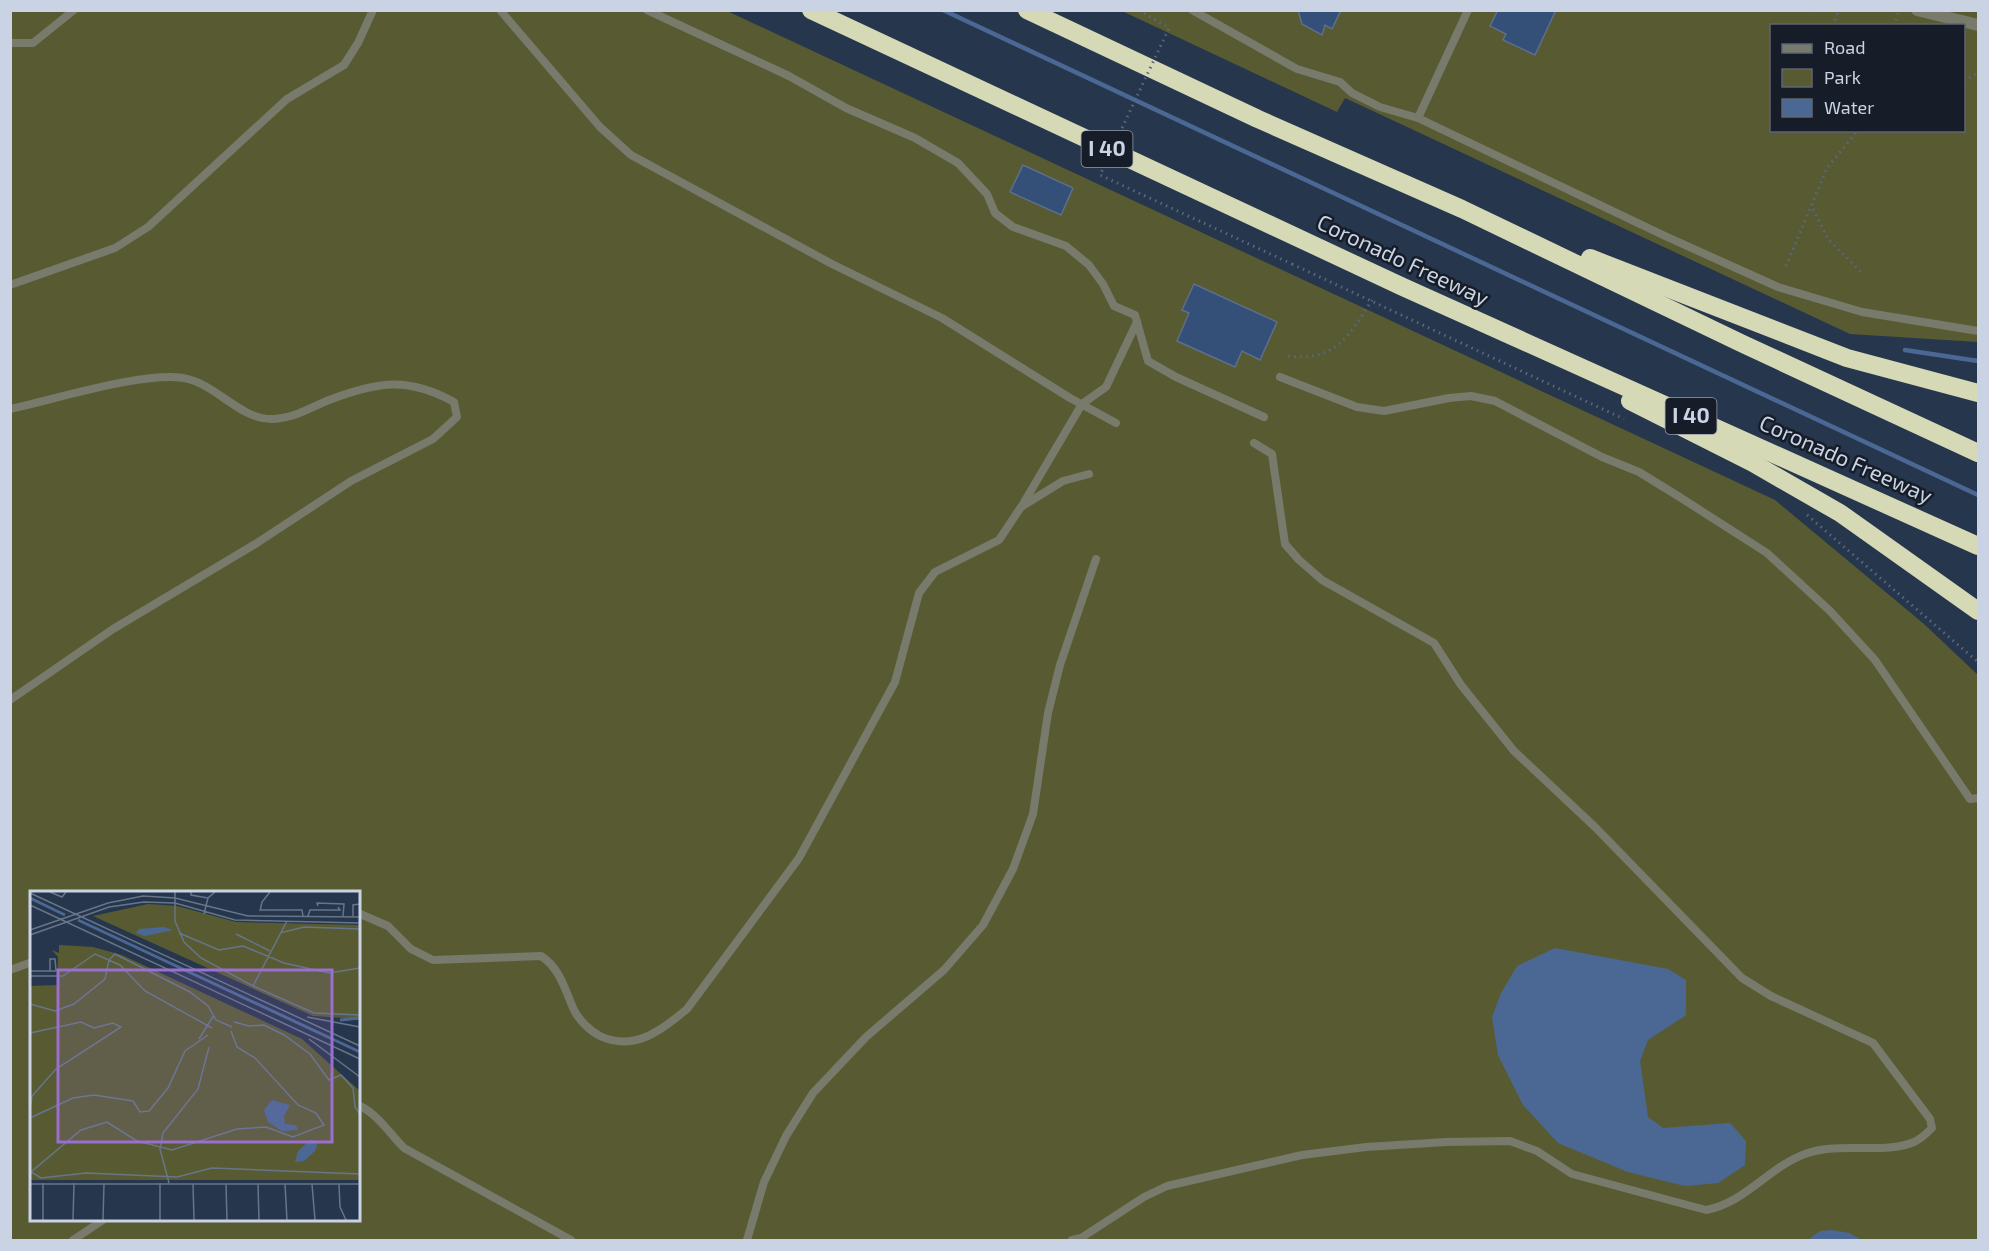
<svg xmlns="http://www.w3.org/2000/svg" width="1989" height="1251" viewBox="0 0 1989 1251" font-family="'Exo 2',sans-serif">
	<style>
		.green { fill: #585b32; fill-rule: evenodd }
		.water { fill: #4b6894 }
		.lines { fill: none; stroke-linecap: round; stroke-linejoin: round }
		.stream { stroke: #4b6894; stroke-width: 4.5 }
		.building { fill: #345079; stroke: #5d6f8a; stroke-width: 1.5 }
		.path { stroke: #5a687d; stroke-width: 3; stroke-dasharray: 1.5 4.5; stroke-linecap: butt }
		.lane { stroke: #787a6c; stroke-width: 8 }
		.street { stroke: #787a6c; stroke-width: 12 }
		.highway { stroke: #d5d9b6; stroke-width: 18 }
		.path-bridge { stroke: #5a687d; stroke-width: 3; stroke-dasharray: 1.5 4.5; stroke-linecap: butt }
		.labels { text-anchor: middle; stroke-width: 5; stroke-linejoin: round; paint-order: stroke }
		.shield { fill: #161d28; stroke: #939cab; stroke-width: 1.5 }
		.shield-label { font-size: 21px; font-weight: bold; fill: #c9d3e3 }
		.street-label { font-size: 22px; fill: #c9d3e3; stroke: #161d28 }
		.inset-river { fill: none; stroke: #4b6894; stroke-width: 3 }
		.inset-road { fill: none; stroke: #677589; stroke-width: 1.5 }
		.view { fill: #9a6fcd; fill-opacity: 0.15; stroke: #9a6fcd; stroke-width: 3 }
		.inset-edge { fill: none; stroke: #c9d3e3; stroke-width: 3 }
	</style>
	<rect width="100%" height="100%" fill="#26364d"/>
	<g class="green">
		<path d="M10,11h717l1048,489 149,124 54,51v565h-1967zM32,892h326v328h-326z"/>
		<path d="M1122,11h856v331l-128,-8 -505,-236 -8,14zM1772,26h192v104h-192z"/>
	</g>
	<g class="water">
		<polygon points="1555,948 1668,969 1686,980 1686,1015 1648,1040 1640,1061 1648,1117 1663,1128 1730,1123 1746,1141 1745,1165 1718,1183 1685,1186 1628,1172 1558,1143 1523,1105 1498,1055 1492,1017 1501,993 1517,966"/>
		<polygon points="1832,1230 1849,1233 1862,1240 1808,1240 1820,1231"/>
	</g>
	<g class="lines">
		<g class="stream">
			<polyline points="943,10 1978,495"/>
			<polyline points="1905,350 1978,361"/>
		</g>
	</g>
	<g class="building">
		<polygon points="1298,10 1341,10 1332,29 1325,25 1322,35 1302,24"/>
		<polygon points="1498,10 1556,10 1535,55 1503,40 1506,34 1490,26"/>
		<polygon points="1023,165 1073,188 1061,215 1010,192"/>
		<polygon points="1194,284 1277,322 1260,360 1242,351 1235,367 1177,341 1189,313 1182,310"/>
	</g>
	<g class="lines">
		<g class="path">
			<polyline points="1810,12 1811,10"/>
			<polyline points="1833,26 1839,10"/>
			<polyline points="1894,26 1899,10"/>
			<polyline points="1964,81 1978,73"/>
			<polyline points="1813,209 1828,239 1862,273"/>
			<polyline points="1292,264 1624,419"/>
			<polyline points="1786,266 1827,168 1858,130"/>
			<path d="M1288,356c47,6 61,-20 84,-56"/>
			<polyline points="1807,515 1978,662"/>
		</g>
		<g class="lane">
			<polyline points="500,10 600,127 631,155 832,264 942,318 1070,398 1116,423"/>
			<polyline points="647,10 789,76 846,108 915,138 958,163 987,194 995,213 1013,227 1066,246 1089,265 1103,284 1114,306 1135,315 1148,361 1176,377 1264,417"/>
			<polyline points="1192,10 1297,69 1340,82 1352,93 1380,107 1418,118 1468,10"/>
			<polyline points="10,43 33,43 74,10"/>
			<polyline points="1418,118 1665,236 1778,287 1862,312 1978,331"/>
			<polyline points="10,285 115,248 148,227 287,99 344,65 358,43 373,10"/>
			<polyline points="1280,377 1357,407 1384,411 1449,398 1471,396 1495,401 1602,457 1639,472 1678,496 1767,553 1830,611 1875,660 1970,799 1978,798"/>
			<path d="M10,409c43,-9 140,-40 178,-30 31,8 53,41 85,40 21,-1 37,-11 56,-19 48,-18 78,-24 125,2l3,15 -24,22 -82,42 -94,62 -144,86 -103,71"/>
			<polyline points="1023,504 1082,404 1106,387 1137,322"/>
			<path d="M358,913l30,13 23,23 22,11 108,-4c19,12 24,34 33,54 5,10 16,21 26,26 34,16 60,-5 87,-27l112,-151 96,-176 24,-89 16,-21 64,-32 22,-33 42,-26 26,-7"/>
			<polyline points="10,970 32,962"/>
			<path d="M358,1105c20,9 31,28 46,43l167,92"/>
			<polyline points="73,1240 103,1220"/>
			<polyline points="747,1240 764,1182 786,1136 813,1093 866,1037 944,970 983,925 1013,869 1033,814 1048,713 1060,665 1096,559"/>
			<path d="M1072,1240l9,-2 63,-41 23,-11 135,-31 64,-8 80,-5 64,-1 27,10 35,23 134,36c39,-7 63,-43 99,-56 34,-13 79,1 109,-12 7,-3 13,-9 18,-14l-2,-9 -57,-76 -102,-47 -29,-18 -147,-151 -81,-76 -53,-66 -27,-42 -112,-63 -23,-20 -14,-16 -13,-90 -18,-11"/>
		</g>
		<polyline class="street" points="1917,10 1978,25"/>
		<g class="highway">
			<polyline points="811,10 1403,287 1978,546"/>
			<polyline points="1027,10 1258,119 1462,209 1743,344 1978,453"/>
			<polyline points="1590,258 1847,358 1978,393"/>
			<polyline points="1630,401 1753,463 1840,513 1978,611"/>
		</g>
		<polyline class="path-bridge" points="1139,10 1169,28 1100,175 1292,264"/>
	</g>
	<g class="labels">
		<g class="shield">
			<rect x="1081.5" y="131" width="51" height="36" rx="4.5"/>
			<rect x="1665.5" y="398" width="51" height="36" rx="4.5"/>
		</g>
		<g class="shield-label">
			<text x="1107" y="156">I 40</text>
			<text x="1691" y="423">I 40</text>
		</g>
		<g class="street-label">
			<text transform="translate(1403 260) rotate(25)" y="8">Coronado Freeway</text>
			<text transform="translate(1846 459) rotate(24)" y="8">Coronado Freeway</text>
		</g>
	</g>
	<g transform="translate(30 891)">
		<rect width="330" height="330" fill="#26364d"/>
		<path d="M118,13l29,2 59,16 124,3v94l-47,-3 -220,-100zM29,54l34,2 29,8 180,84 58,52v89h-330v-194l27,-1 1,-28 -6,-7 7,3z" fill="#585b32"/>
		<path d="M134,36l9,3 -28,6 -9,-3 3,-4zM242,209l18,5 -6,11 1,8 11,1 2,5 -16,1 -14,-9 -4,-12zM281,248l6,4 -1,7 -12,11 -9,1 3,-11z" fill="#4b6894"/>
		<path class="inset-river" d="M0,7l35,17M48,29l282,132M310,129l20,-2"/>
		<path class="inset-road" d="M20,1l12,5 4,-5M145,1v29l9,21 17,16 52,28 34,-65M161,1v3l17,3M0,2l330,153M0,14l330,154M288,15l-1,-3 27,1 -1,12M230,19h42l1,6M230,20l2,-9 8,-10M174,23l4,-16 7,-6M278,25l2,-6h30l-2,-3M323,25v-11l7,-1M0,39l78,-27 35,-7 32,2 73,18 112,1M149,42l40,17 24,-4 41,17 45,10 31,-5M250,42l24,-6 56,2M206,43l34,17M0,44l79,-28 35,-5 31,1 60,17 125,3M0,80h26l-1,-12h-5v12M0,85h33l32,-22 25,11 25,26 67,37M223,95l61,27 46,2M0,113l25,7 19,-7 31,-25 4,-19 6,-6 75,38 18,14 8,14 16,7M277,126l53,10M204,131l15,4 15,-1 20,10 26,19 19,26 12,-5 12,13 2,19 5,7M201,140l6,16 18,11 43,47 18,8 8,12 -31,12 -27,-10 -29,2 -65,21 -35,-9 -30,-19 -26,8 -50,42 10,6 45,-5 91,4 35,-9 148,6M0,142l51,-11 13,6 19,-5 8,4 -65,42 -24,27 -2,14M169,148l15,-24M279,148l51,38M0,227l43,-20 21,-3 39,6 7,11 9,-1 19,-23 17,-37 23,-16M130,292v37M139,292l-9,-34 3,-16 35,-44 11,-42M0,293h330M163,293l1,36M196,293l1,36M228,293l1,36M255,293l2,36M282,293l3,36M309,293l1,23 6,13M13,329v-37M43,329l1,-37M73,329l1,-37"/>
		<path class="view" d="M28,79h274v172h-274z"/>
		<rect width="330" height="330" class="inset-edge"/>
	</g>
	<rect width="1989" height="1251" fill="none" stroke="#c9d3e3" stroke-width="24"/>
	<rect x="1770" y="24" width="195" height="108" fill="#161d28" stroke="#5e6673" stroke-width="1.5"/>
	<rect x="1782" y="44" width="30" height="9" fill="#787a6c" stroke="#5e6673" stroke-width="1.5"/>
	<text x="1824" y="54" font-size="18" fill="#c9d3e3">Road</text>
	<rect x="1782" y="69" width="30" height="18" fill="#585b32" stroke="#5e6673" stroke-width="1.5"/>
	<text x="1824" y="84" font-size="18" fill="#c9d3e3">Park</text>
	<rect x="1782" y="99" width="30" height="18" fill="#4b6894" stroke="#5e6673" stroke-width="1.5"/>
	<text x="1824" y="114" font-size="18" fill="#c9d3e3">Water</text>
</svg>
